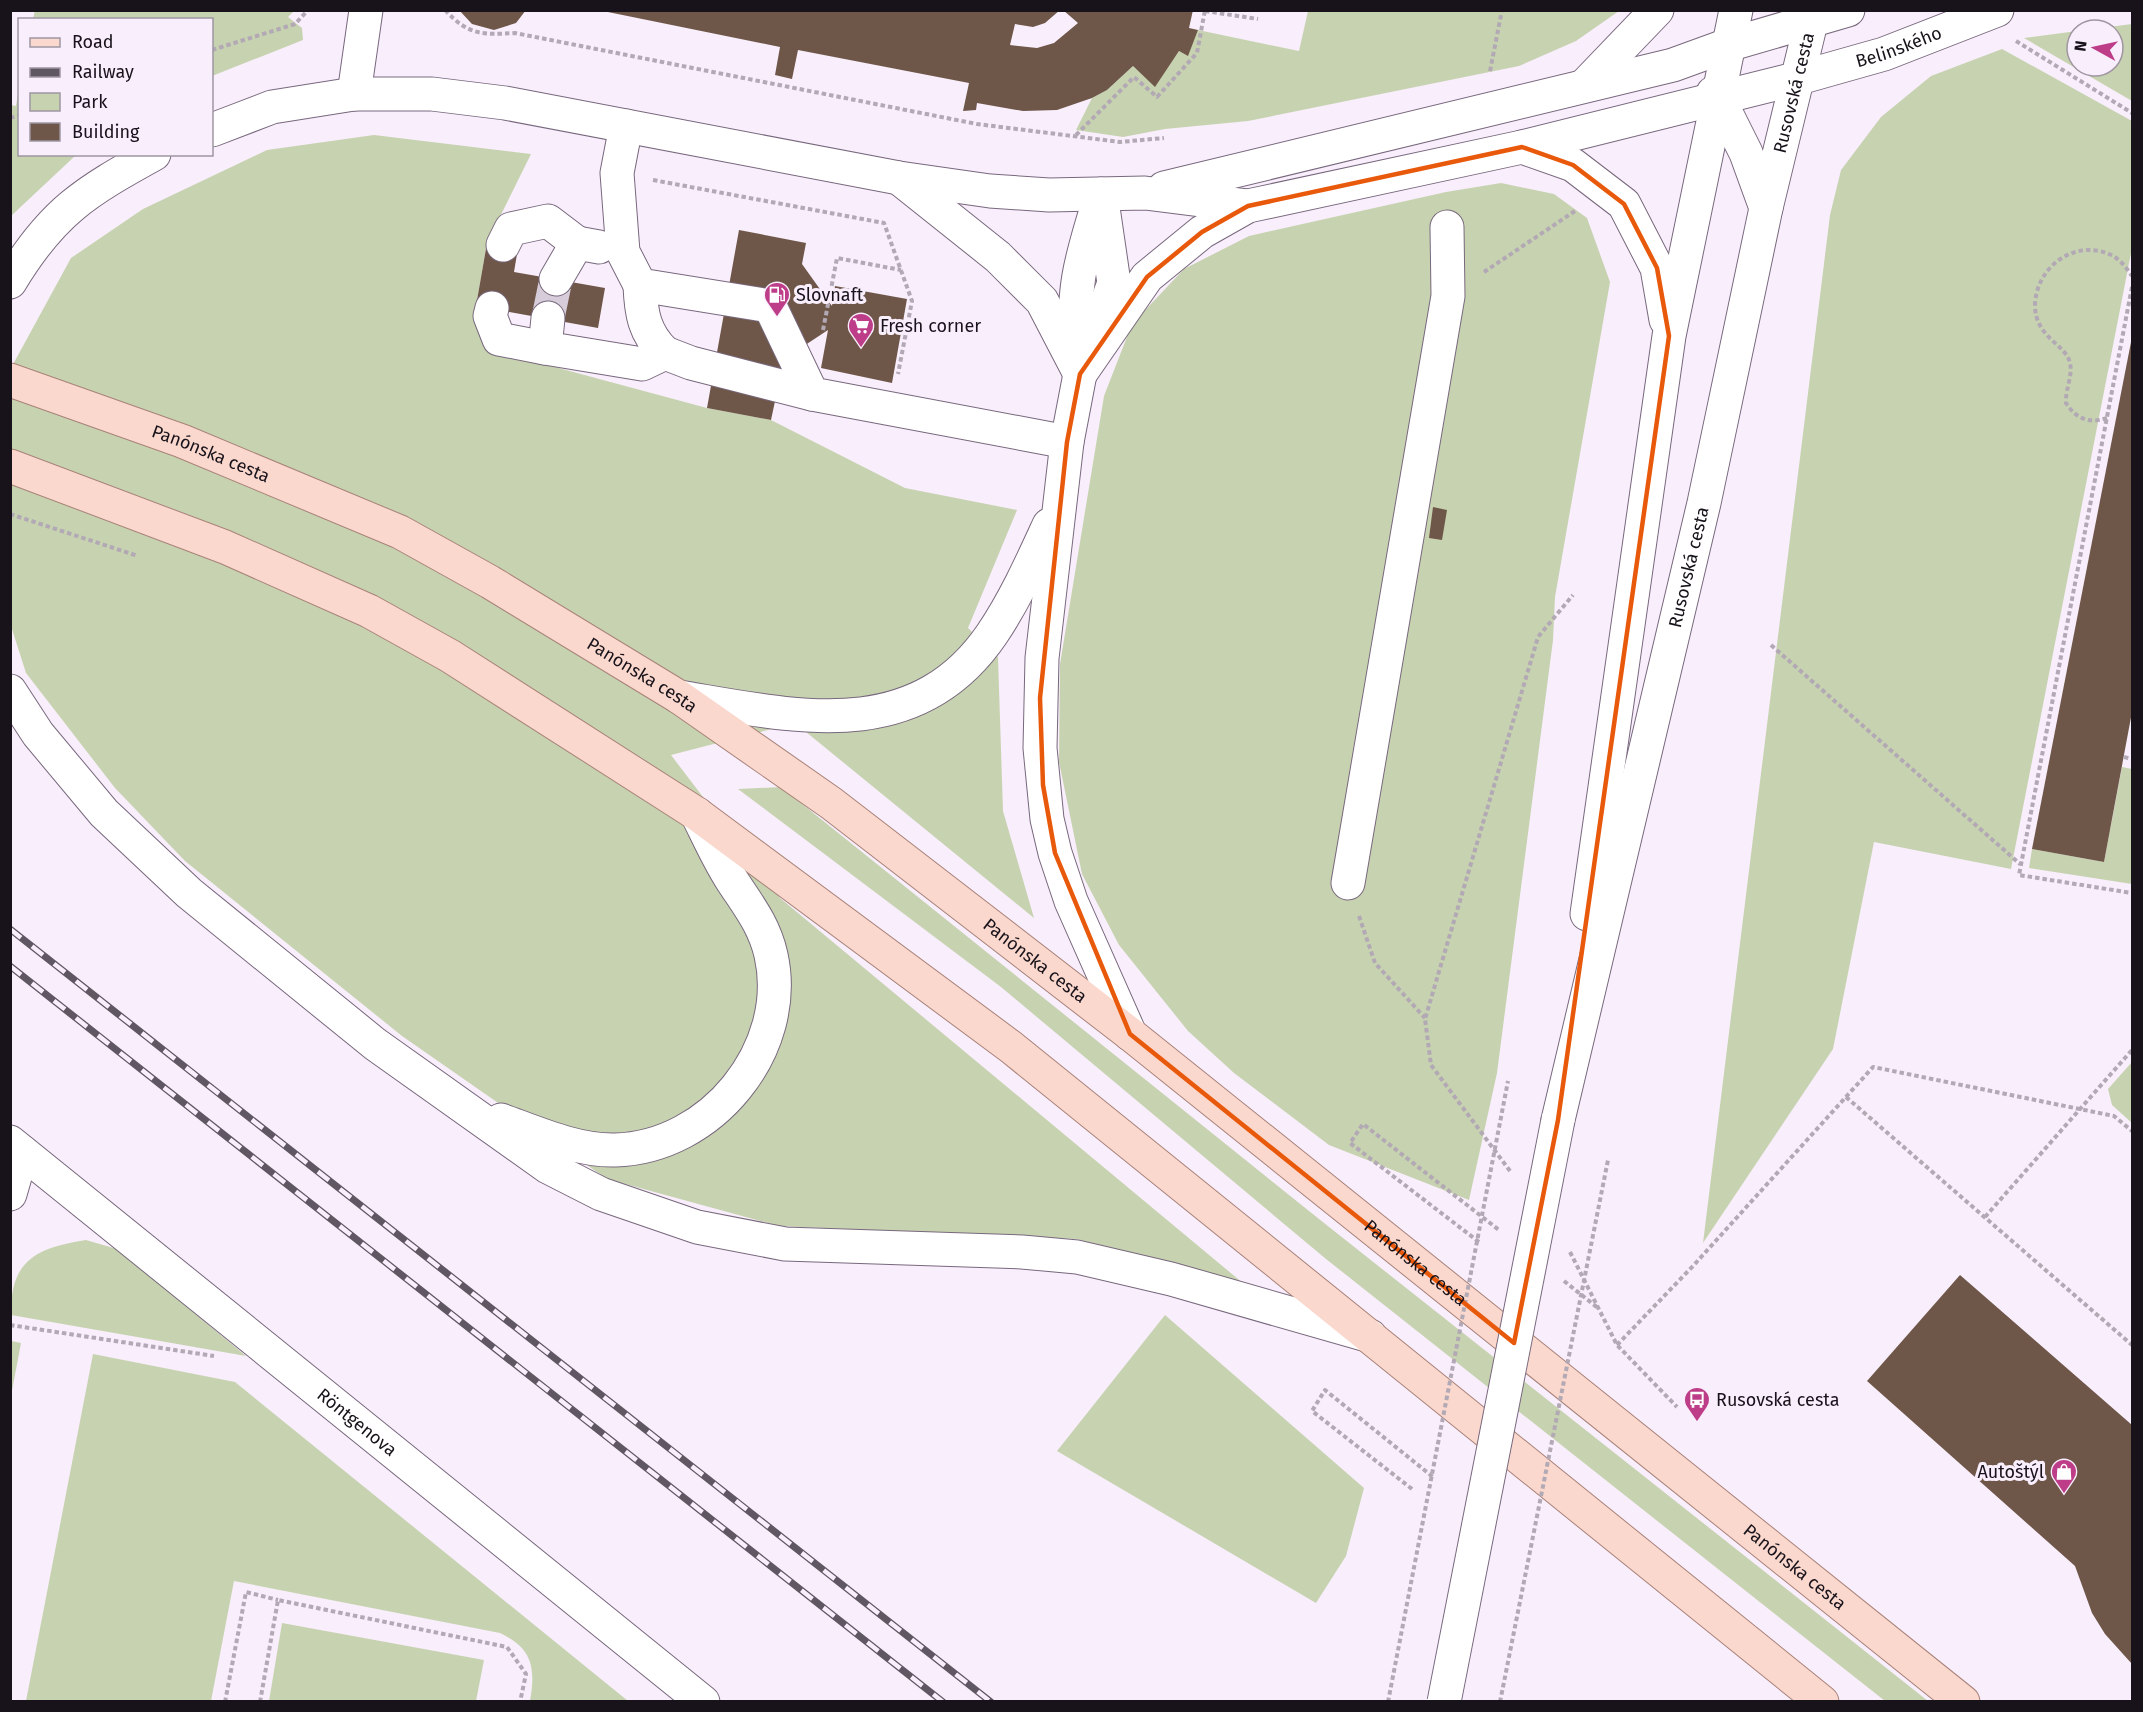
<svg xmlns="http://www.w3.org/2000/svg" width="2143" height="1712" viewBox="0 0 2143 1712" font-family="'Fira Sans',sans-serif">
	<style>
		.green { fill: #c7d3b0 }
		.building { fill: #6e5748 }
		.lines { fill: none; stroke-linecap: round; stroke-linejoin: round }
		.minor-tunnel { stroke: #d7cdda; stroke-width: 33; stroke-dasharray: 33 16; stroke-linecap: butt }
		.minor-casing { stroke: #78687d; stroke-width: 35 }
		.major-casing { stroke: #a88279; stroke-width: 35 }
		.path { stroke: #b2a9b5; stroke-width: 4; stroke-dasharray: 4.5 3; stroke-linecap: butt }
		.minor { stroke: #fff; stroke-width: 33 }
		.major { stroke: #fad8cd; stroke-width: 33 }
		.rail-casing { stroke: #5f5761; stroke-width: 7 }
		.rail { stroke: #f9eefc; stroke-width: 4.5; stroke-dasharray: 14; stroke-linecap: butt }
		.minor-bridge-casing { stroke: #78687d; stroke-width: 35; stroke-linecap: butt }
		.path-bridge { stroke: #b2a9b5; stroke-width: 4; stroke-dasharray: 4.5 3; stroke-linecap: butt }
		.minor-bridge { stroke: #fff; stroke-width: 33 }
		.marked { fill: none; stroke: #e8590c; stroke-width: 4.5; stroke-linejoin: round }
		.labels { text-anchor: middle; stroke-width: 6; stroke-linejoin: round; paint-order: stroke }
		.street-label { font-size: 18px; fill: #18121a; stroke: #f9eefc }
		.poi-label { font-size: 18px; fill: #18121a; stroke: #f9eefc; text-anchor: start }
	</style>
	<rect width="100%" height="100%" fill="#f9eefc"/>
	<g class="green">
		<polygon points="35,10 294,11 288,17 302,28 303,40 212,76 212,20 33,19"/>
		<polygon points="1308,11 1619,11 1576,41 1519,66 1248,121 1165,129 1123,137 1076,130 1092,98 1107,90 1133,66 1155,86 1179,51 1187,55 1198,30 1299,51"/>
		<polygon points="2132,24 2132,101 2024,38 2077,31 2077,66 2113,66 2113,30 2085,30"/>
		<polygon points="2002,49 2132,121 2132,248 2011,869 1874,842 1833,1049 1703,1243 1830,215 1841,170 1881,117 1931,76"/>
		<polygon points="19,87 20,154 76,155 11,216 11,105 16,106"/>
		<polygon points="374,135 531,154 487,243 476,306 525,359 707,408 771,420 905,488 1017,510 968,628 998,657 1003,811 1034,918 795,723 671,755 780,898 1250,1289 1077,1239 779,1226 607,1179 402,1036 185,861 115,788 26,673 11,626 11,368 71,258 143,209 267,150"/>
		<polygon points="1501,183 1554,194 1587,218 1610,282 1555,597 1553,640 1497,1073 1469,1200 1329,1145 1234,1073 1188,1031 1119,945 1082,874 1059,762 1060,664 1104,396 1132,324 1184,269 1249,236 1446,192"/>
		<polygon points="2122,767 2132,769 2132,884 2029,868 2032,849 2104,862"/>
		<polygon points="781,787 1319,1219 1928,1701 1885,1701 1326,1259 1001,987 738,789"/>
		<polygon points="2132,1062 2132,1123 2112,1105 2108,1089"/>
		<path d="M86,1240l31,9 129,107 -235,-41c-1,-55 25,-67 75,-75z"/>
		<polygon points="1165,1315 1364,1488 1346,1556 1316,1603 1057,1451"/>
		<polygon points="11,1341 21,1343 11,1396 10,1341"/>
		<path d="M93,1354l142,28 393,319h-98c6,-34 2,-53 -30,-68l-266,-52 -23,120h-185z"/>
		<polygon points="282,1623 484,1660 476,1701 269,1701"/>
	</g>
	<g class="building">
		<polygon points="459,10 526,10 516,23 494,30 472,24"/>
		<polygon points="598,10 1060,10 1045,23 1033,27 1015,24 1010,45 1037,48 1054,43 1078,23 1063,10 1193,10 1189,28 1198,30 1188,56 1179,51 1155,87 1133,66 1107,90 1092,98 1057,110 1023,111 977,103 976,110 963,111 969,83 798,50 792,79 775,75 780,47"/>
		<polygon points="739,230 806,243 802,264 832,306 835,286 907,299 892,383 821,368 828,330 784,359 771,420 707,408"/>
		<polygon points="487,243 518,248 514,272 605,288 598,328 476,306"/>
		<polygon points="2131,342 2132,712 2104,862 2032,849"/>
		<polygon points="1433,507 1447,510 1442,540 1429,538"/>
		<polygon points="1960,1275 2132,1425 2132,1664 2105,1634 2092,1613 2075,1566 1867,1381"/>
	</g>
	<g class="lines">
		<polyline class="minor-tunnel" points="548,318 556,279"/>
		<defs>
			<g id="minor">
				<polyline points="1584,86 1657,10"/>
				<polyline points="1713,93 1718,97 1746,153 1766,208"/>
				<polyline points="354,94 366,10"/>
				<polyline points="626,126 617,173 623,252 640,285 770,306 812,394 1067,442"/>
				<polyline points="212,130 272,107 354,94 432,94 505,103 899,178 990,191 1049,195 1145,193 1248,206"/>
				<polyline points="1522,147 1573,165 1624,204 1657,268 1666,320"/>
				<polyline points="899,178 998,257 1042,301 1080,374"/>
				<polyline points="1164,188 1673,65 1728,45 1848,10"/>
				<polyline points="1101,194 1114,283 1080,374 1067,442 1042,658 1040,748 1047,819 1055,853 1071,901 1130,1034"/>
				<polyline points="503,245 511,229 548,221 577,243"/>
				<polyline points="556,279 577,243 599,247"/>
				<path d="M10,282c42,-70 75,-90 144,-128"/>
				<polyline points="492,308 490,316 499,339 545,348"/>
				<path d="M548,318l-3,30 97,16 23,-11c-21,-20 -24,-40 -25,-68"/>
				<polyline points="665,353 691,363 812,394"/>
				<path d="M1078,356c-8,-61 3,-98 21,-155"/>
				<path id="s1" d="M1080,374l67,-97 55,-45 46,-26 274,-59 277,-69 85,-24 113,-44"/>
				<polyline points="10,691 38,734 104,813 189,893 375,1044 548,1167 601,1194 697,1227 785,1244 1022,1252 1077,1257 1171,1279 1370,1336"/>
				<path d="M679,697c115,19 236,50 313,-63 23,-34 40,-72 57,-109"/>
				<polyline points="1348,883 1448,296 1447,227"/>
				<polyline points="1587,914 1669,336 1736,10"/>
				<path d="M501,1120c36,13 76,31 114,30 96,-2 177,-101 156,-195 -7,-31 -24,-51 -40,-76 -13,-20 -23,-43 -34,-65"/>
				<path id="s2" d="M1558,1120l146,-617 62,-295 48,-198"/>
				<path id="s3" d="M10,1142l693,560"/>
				<polyline points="10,1194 22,1152"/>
			</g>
			<g id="major">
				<path id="s4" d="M10,380l172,61 218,91 90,50 189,115 152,106 299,231 833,668"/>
				<polyline points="10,466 225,547 369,611 450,656 697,814 1011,1047 1822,1702"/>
			</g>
		</defs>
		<use href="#minor" class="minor-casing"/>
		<use href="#major" class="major-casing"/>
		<g class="path">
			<path d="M445,10c23,25 37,25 70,23l462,91 143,18 44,-4"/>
			<polyline points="1205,11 1258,19"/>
			<polyline points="2016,41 2132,113"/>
			<polyline points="212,50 295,24 308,10"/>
			<polyline points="1490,71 1502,10"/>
			<polyline points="10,118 20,115"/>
			<polyline points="1076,135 1134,77 1157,97 1197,53 1205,10"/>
			<polyline points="653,180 884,223 912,301 898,374"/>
			<polyline points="1484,272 1575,211"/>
			<polyline points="2132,287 2019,875 2132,893"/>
			<polyline points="823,330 837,258 901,270"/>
			<path d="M2107,418c-18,6 -31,1 -41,-15 -1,-13 7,-27 4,-40 -4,-19 -35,-25 -35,-58 1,-37 38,-66 74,-51 10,4 17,13 23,22"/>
			<polyline points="10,514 138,556"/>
			<polyline points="1771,645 2020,864"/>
			<polyline points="2124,757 2132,759"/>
			<polyline points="1359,916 1375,963 1425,1018"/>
			<polyline points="1846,1097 2132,1345"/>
			<polyline points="1510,1171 1431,1065 1425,1019 1538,637 1573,595"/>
			<polyline points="1985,1217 2132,1050"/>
			<polyline points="1479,1242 1350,1143 1363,1124 1499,1230"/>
			<polyline points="1570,1252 1617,1345 1677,1407"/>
			<polyline points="1564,1281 1598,1308"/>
			<polyline points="10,1325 214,1356"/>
			<polyline points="1617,1345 1693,1266 1873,1067 2114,1116 2132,1131"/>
			<polyline points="1412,1489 1312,1411 1325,1390 1433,1477"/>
			<polyline points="225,1702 246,1592 278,1600"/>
			<polyline points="260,1702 278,1600 507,1647 526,1674 520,1702"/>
		</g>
		<use href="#minor" class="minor"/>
		<use href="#major" class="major"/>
		<defs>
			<g id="rail">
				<polyline points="10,929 991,1702"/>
				<polyline points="10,966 943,1702"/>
			</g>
		</defs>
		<use href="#rail" class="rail-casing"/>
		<use href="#rail" class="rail"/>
		<defs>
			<polyline id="minor-bridge" points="1444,1702 1558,1120"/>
		</defs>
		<use href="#minor-bridge" class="minor-bridge-casing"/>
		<g class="path-bridge">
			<polyline points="1388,1702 1508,1081"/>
			<polyline points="1500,1702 1608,1160"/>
		</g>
		<use href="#minor-bridge" class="minor-bridge"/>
	</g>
	<path class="marked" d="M1522,147l51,18 51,39 33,64 12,68 -111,784 -44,223 -384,-309 -75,-181 -12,-68 -3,-87 27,-256 13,-68 67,-97 55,-45 46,-26z"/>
	<defs>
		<symbol id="fuel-pin" viewBox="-11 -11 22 30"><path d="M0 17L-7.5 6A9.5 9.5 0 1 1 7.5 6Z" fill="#bd3d88" stroke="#f9eefc"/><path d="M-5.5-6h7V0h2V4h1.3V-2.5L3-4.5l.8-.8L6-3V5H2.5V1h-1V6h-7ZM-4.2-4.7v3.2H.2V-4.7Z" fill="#fff"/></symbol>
		<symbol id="supermarket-pin" viewBox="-11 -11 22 30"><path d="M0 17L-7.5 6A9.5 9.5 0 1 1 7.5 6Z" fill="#bd3d88" stroke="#f9eefc"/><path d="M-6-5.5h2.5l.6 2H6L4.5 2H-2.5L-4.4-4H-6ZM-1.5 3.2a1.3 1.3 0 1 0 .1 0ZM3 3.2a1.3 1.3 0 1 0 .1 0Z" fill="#fff"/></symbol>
		<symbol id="bus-pin" viewBox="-11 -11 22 30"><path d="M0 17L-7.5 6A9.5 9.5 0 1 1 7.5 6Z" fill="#bd3d88" stroke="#f9eefc"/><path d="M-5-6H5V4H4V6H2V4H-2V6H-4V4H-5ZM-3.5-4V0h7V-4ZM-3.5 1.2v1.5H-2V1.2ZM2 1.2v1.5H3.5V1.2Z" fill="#fff"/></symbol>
		<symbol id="shop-pin" viewBox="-11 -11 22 30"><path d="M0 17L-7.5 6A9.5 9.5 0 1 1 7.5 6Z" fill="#bd3d88" stroke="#f9eefc"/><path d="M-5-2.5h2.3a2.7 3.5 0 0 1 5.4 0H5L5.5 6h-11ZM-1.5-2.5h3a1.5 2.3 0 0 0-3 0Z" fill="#fff"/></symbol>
	</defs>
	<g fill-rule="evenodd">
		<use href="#fuel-pin" x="762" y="280" width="30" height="40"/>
		<use href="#supermarket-pin" x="846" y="311" width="30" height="40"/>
		<use href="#bus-pin" x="1682" y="1385" width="30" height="40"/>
		<use href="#shop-pin" x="2049" y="1457" width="30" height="40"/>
	</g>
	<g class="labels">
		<g class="street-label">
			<text dy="6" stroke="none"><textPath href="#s1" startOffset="912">Belinského</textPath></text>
			<text dy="6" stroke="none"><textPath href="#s2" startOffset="1054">Rusovská cesta</textPath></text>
			<text dy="6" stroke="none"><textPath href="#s4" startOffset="214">Panónska cesta</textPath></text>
			<text dy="6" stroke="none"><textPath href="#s2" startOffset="568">Rusovská cesta</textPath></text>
			<text dy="6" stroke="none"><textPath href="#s4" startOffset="700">Panónska cesta</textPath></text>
			<text dy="6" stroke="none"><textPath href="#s4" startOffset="1186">Panónska cesta</textPath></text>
			<text dy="6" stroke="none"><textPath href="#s4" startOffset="1672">Panónska cesta</textPath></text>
			<text dy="6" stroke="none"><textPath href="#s3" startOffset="446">Röntgenova</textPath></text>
			<text dy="6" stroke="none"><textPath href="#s4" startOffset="2158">Panónska cesta</textPath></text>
		</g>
		<g class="poi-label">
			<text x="796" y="301">Slovnaft</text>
			<text x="880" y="332">Fresh corner</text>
			<text x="1716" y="1406">Rusovská cesta</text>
			<text x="2044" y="1478" text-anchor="end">Autoštýl</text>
		</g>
	</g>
	<rect width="2143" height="1712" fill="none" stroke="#18121a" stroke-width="24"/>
	<rect x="18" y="18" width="195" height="138" fill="#f9eefc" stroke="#9f96a2" stroke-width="1.5"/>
	<rect x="30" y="38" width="30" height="9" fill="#fad8cd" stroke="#9f96a2" stroke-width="1.5"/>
	<text x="72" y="48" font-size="18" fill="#18121a">Road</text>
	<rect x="30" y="68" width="30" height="9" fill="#5f5761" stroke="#9f96a2" stroke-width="1.5"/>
	<text x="72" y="78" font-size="18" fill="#18121a">Railway</text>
	<rect x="30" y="93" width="30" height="18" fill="#c7d3b0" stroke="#9f96a2" stroke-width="1.5"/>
	<text x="72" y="108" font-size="18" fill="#18121a">Park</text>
	<rect x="30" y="123" width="30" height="18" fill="#6e5748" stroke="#9f96a2" stroke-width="1.5"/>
	<text x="72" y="138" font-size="18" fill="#18121a">Building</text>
	<g transform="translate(2095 48) rotate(278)"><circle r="28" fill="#f9eefc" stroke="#9f96a2" stroke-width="1.5"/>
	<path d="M0-4.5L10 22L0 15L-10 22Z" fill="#bd3d88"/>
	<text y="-9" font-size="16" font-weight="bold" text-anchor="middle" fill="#18121a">N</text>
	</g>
</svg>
